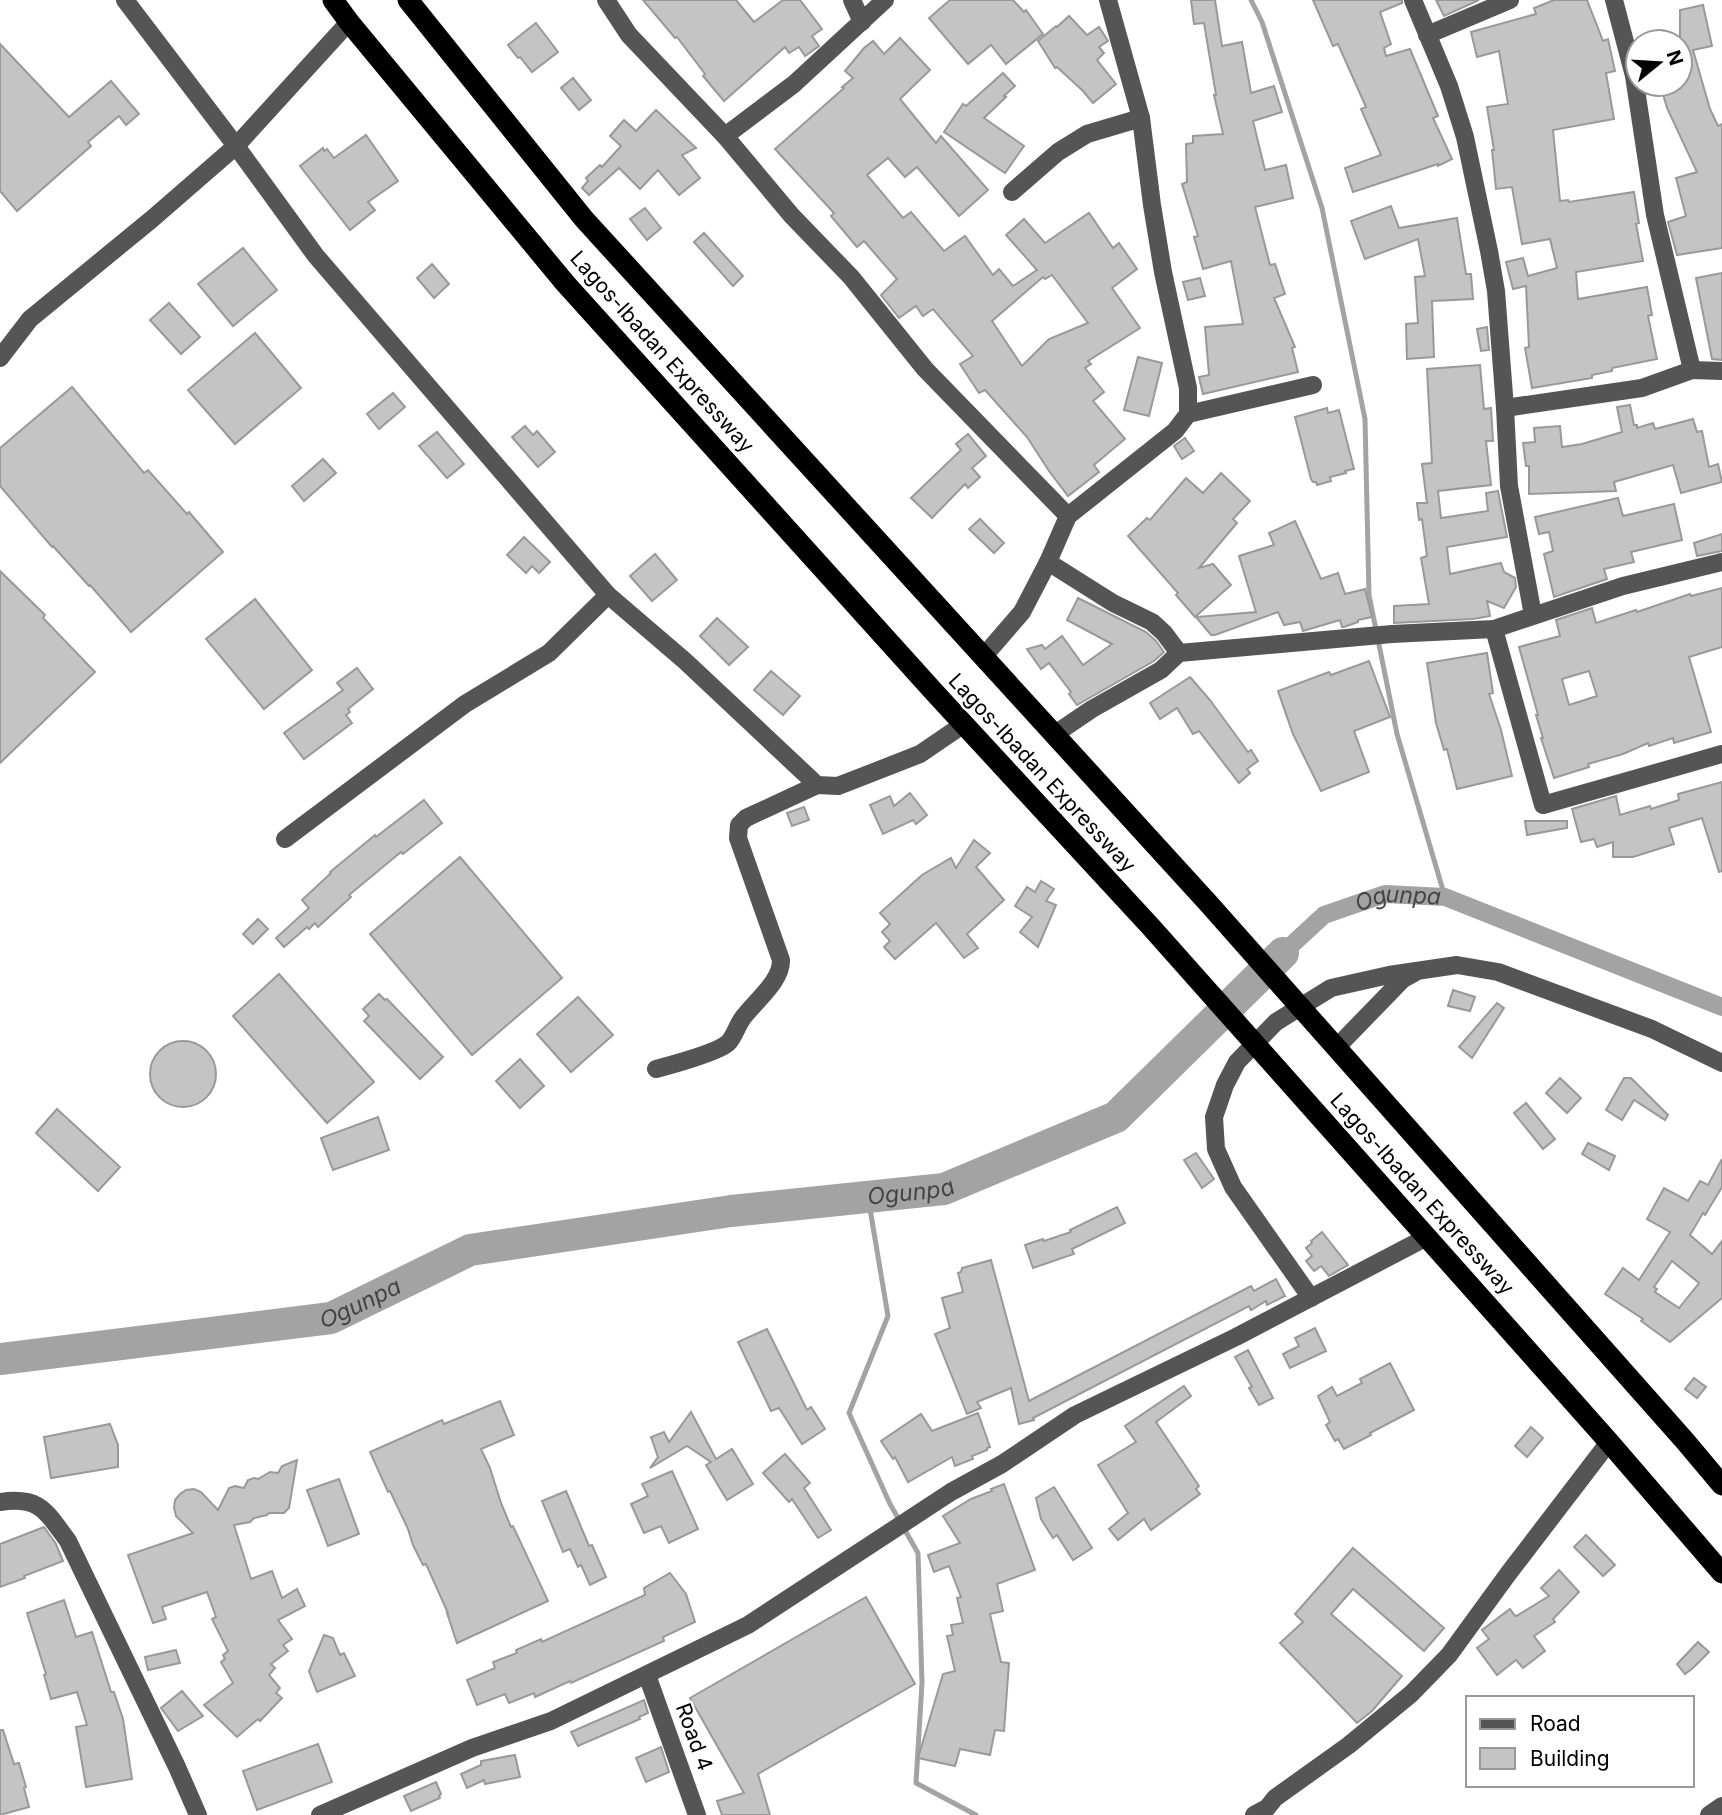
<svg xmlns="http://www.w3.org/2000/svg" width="1722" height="1815" viewBox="0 0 1722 1815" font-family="Inter,sans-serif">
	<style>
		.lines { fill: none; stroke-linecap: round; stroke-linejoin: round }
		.stream { stroke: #a3a3a3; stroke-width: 5 }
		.canal { stroke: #a3a3a3; stroke-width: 18 }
		.river { stroke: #a3a3a3; stroke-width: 32 }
		.building { fill: #c4c4c4; stroke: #999; stroke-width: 2; fill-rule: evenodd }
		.minor { stroke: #555; stroke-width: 18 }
		.highway { stroke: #000; stroke-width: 21 }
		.labels { text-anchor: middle; stroke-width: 5; stroke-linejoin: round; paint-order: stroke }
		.street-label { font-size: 21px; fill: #000; stroke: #fff }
		.water-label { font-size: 23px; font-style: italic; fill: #444; stroke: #fff }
	</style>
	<rect width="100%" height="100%" fill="#fff"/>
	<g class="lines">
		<g class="stream">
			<polyline points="1251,0 1262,22 1322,208 1365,419 1369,595 1397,734 1445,897"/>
			<polyline points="868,1197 888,1316 849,1413 890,1504 918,1553 922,1683 916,1783 976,1815"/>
		</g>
		<path class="canal" id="s1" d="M1283,953l41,-38 61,-21 60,3 277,110"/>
		<path class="river" id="s2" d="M0,1359l331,-41 139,-68 261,-39 213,-22 172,-72 167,-164"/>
	</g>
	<g class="building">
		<polygon points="643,0 736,0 754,22 783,0 800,0 822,29 812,36 819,46 805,56 799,47 789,53 785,47 724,101 703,76 705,74 677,37 675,38"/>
		<polygon points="950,0 1013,0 1024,12 1026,10 1043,34 1006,64 991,45 968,64 929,18"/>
		<polygon points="1191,0 1215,0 1222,46 1242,42 1251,93 1274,86 1282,112 1253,121 1265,170 1286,165 1293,198 1255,207 1270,265 1275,264 1285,294 1274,298 1295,347 1292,348 1298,372 1203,394 1199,377 1209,375 1205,327 1243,324 1231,261 1203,269 1194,237 1198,236 1182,184 1187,182 1186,144 1193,143 1193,136 1223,134 1214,95 1216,95 1204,23 1194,24"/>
		<polygon points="1313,0 1402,0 1402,3 1380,12 1391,44 1384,48 1386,56 1410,49 1438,116 1433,118 1452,159 1438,166 1438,164 1353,192 1345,168 1381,155 1361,109 1366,107 1338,44 1333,46"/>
		<polygon points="1436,0 1479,0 1444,16"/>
		<polygon points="1554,0 1587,0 1603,41 1608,39 1615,71 1606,73 1614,119 1553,130 1560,201 1568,200 1569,202 1634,192 1639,223 1636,224 1643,261 1576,272 1578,299 1647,287 1652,315 1648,316 1657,359 1612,368 1612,371 1592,375 1592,378 1532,388 1525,348 1529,347 1526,286 1513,289 1506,262 1523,258 1528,276 1557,268 1550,239 1522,244 1512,187 1496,189 1492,150 1494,150 1487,107 1508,104 1499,51 1477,57 1471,32 1536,14 1534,8"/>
		<polygon points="1703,5 1712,46 1693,50 1710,109 1718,126 1722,124 1722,248 1677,255 1668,222 1686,216 1676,178 1697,172 1667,108 1660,84 1680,84 1680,10"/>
		<polygon points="1069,16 1087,35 1099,27 1108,41 1099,47 1104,53 1097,60 1116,84 1093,103 1083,91 1057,67 1055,68 1038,41 1056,26 1057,27"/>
		<polygon points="536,23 558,52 532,72 520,57 518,58 508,45"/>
		<path d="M900,38l30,32 -30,29 36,44 5,-7 47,54 -29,26 -42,-49 -12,10 -17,-19 -21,17 36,43 8,-6 33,39 21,-15 28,39 6,-6 14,17 24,-16 -31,-35 18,-16 21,24 44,-30 24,35 6,-5 18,26 -25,19 28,40 -52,33 3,3 -6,4 19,24 -11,9 32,38 -31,26 5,7 -31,24 -19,-25 -22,-34 -42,-47 -6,3 -19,-29 13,-8 -40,-47 -10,7 -7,-10 -17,12 -18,-23 16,-16 -33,-38 -7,6 -26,-31 3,-3 -59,-64 69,-61 -2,-1 11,-9 -8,-7 19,-23 9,-7 11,13zM1052,275l36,48 -39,16 -27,27 -30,-45 51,-44 2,2z"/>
		<polygon points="0,44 69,117 111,81 139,114 126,125 119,116 88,142 91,146 17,211 0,191"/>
		<polygon points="1003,73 1015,86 1004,96 1006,97 984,118 1024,146 1005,173 944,132 963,104 966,106"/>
		<polygon points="573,78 591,100 579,110 561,88"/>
		<polygon points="656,110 696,148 682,155 700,178 679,195 658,170 640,189 619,168 589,195 582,188 588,181 586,178 600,165 602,167 621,146 610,136 624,120 636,131"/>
		<polygon points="366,135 398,181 368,202 375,210 350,230 300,166 323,148 324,151 327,149 334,158"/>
		<polygon points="1391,206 1399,228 1457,218 1466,274 1471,274 1473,299 1432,301 1434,357 1407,359 1406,324 1418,323 1415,277 1425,276 1418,239 1365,259 1351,221"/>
		<polygon points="645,208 661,228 647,240 630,219"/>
		<polygon points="704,233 743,276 733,286 694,242"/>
		<polygon points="243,248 277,290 233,326 198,284"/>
		<polygon points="432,264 449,284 434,298 417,278"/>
		<polygon points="1722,273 1722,360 1712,359 1696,278"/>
		<polygon points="1200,278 1205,296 1188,300 1183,282"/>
		<polygon points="169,303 200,337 181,354 150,320"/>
		<polygon points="1487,327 1489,350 1481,351 1477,329"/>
		<polygon points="255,333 301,388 235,444 188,390"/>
		<polygon points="1138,357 1162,363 1149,416 1124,410"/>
		<polygon points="1480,365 1484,409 1491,408 1493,441 1486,441 1491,485 1438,491 1441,518 1488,511 1486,493 1498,491 1507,537 1447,547 1450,574 1501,563 1504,572 1515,578 1516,587 1504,608 1487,601 1490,616 1473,619 1394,623 1394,606 1429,604 1421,558 1427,556 1422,519 1419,520 1417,503 1427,503 1422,464 1432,463 1427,369"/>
		<polygon points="72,387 144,473 148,470 187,514 189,512 223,552 131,632 90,585 89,586 53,546 52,547 0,486 0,448"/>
		<polygon points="393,393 405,407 379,429 367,414"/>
		<polygon points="1630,405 1634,425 1637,425 1637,428 1653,423 1655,429 1693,419 1697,432 1702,431 1709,467 1718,464 1722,482 1681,493 1673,465 1614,482 1616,491 1529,494 1529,466 1526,466 1523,443 1535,442 1534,428 1560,426 1562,447 1582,444 1622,432 1617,407"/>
		<polygon points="1327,408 1328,413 1339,410 1354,469 1345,471 1346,473 1330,477 1331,481 1317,485 1316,482 1313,482 1311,479 1295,417"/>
		<polygon points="525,426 533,435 537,431 555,452 538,467 512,437"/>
		<polygon points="437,432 464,464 447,478 419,446"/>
		<polygon points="968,434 986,456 972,468 980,477 968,488 965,484 932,518 911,498 961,450 956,444"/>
		<polygon points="1185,438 1194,451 1182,459 1174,446"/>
		<polygon points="323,459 336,473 304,501 292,486"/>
		<polygon points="1221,473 1250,501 1233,519 1237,523 1199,568 1213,564 1231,585 1195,617 1176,595 1178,593 1128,536 1147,518 1150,520 1186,478 1203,493"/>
		<polygon points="1618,498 1623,516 1674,504 1682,540 1631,552 1634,562 1604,569 1607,579 1554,597 1544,554 1553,551 1549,532 1539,534 1535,517"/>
		<polygon points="980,519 1004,543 994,553 969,529"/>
		<polygon points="1295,521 1321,579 1338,573 1345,594 1365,589 1372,617 1358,620 1358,622 1344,627 1342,627 1340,620 1303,631 1300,622 1284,625 1278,612 1215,635 1211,635 1196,617 1256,612 1239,556 1274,545 1269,533"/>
		<polygon points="1722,534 1722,551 1697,556 1694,543"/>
		<polygon points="524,537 550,562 539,573 532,566 526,573 507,555"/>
		<polygon points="655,554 677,580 652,601 630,576"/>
		<polygon points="0,571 45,615 43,618 95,672 0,763"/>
		<path d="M1722,588v59l-33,10 22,75 -37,11 -1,-5 -24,8 -1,-3 -25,11 -35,10 1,3 -35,11 -13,-40h2l-7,-23h2l-19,-68 41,-11 -4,-16 36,-12 4,15 40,-13 1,2 53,-18 1,2zM1589,671l8,25 -28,9 -7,-26z"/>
		<polygon points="1078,598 1146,632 1156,641 1164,652 1154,661 1077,705 1069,694 1071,692 1049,663 1041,669 1027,649 1042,645 1045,649 1062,636 1083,665 1112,644 1067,620"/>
		<polygon points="255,599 312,670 264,709 206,639"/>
		<polygon points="717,618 748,647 729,665 700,636"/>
		<polygon points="1487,653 1493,693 1489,694 1501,730 1512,776 1457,789 1447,749 1444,750 1436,723 1427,663"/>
		<polygon points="1369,661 1390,717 1354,731 1369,772 1321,791 1293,734 1278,691 1329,672 1331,675"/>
		<polygon points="357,668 373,689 348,709 350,712 346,715 352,723 304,759 284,733 343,690 337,683"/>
		<polygon points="771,671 800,696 783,715 754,690"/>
		<polygon points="1190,677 1210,700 1248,752 1251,750 1258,761 1247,769 1250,773 1239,783 1199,731 1193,734 1177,708 1160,719 1150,703"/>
		<polygon points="1722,782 1722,871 1719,872 1702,818 1669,828 1674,844 1633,857 1613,857 1613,842 1597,847 1594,839 1581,842 1572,809 1616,796 1620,815 1650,806 1651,809 1679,800 1678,794"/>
		<polygon points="910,793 927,815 916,824 913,820 883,834 870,805 890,796 894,806"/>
		<polygon points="424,800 442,823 403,854 401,852 349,895 351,897 318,927 315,923 309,929 307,927 284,947 276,938 309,908 302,900 331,873 330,872 375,835 376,837"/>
		<polygon points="804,807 809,820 792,826 787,813"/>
		<polygon points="1525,821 1567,821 1567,828 1527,835"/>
		<polygon points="974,840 990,853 976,867 1004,900 967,934 978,948 964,958 936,923 895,959 884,947 890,941 882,932 890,924 880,913 922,875 951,858 956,868"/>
		<polygon points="460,857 562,978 472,1055 370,934"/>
		<polygon points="1041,881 1054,889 1046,901 1056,905 1038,947 1020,932 1032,917 1015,906 1027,887 1035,892"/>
		<polygon points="258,919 268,929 253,944 243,934"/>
		<polygon points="279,974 374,1082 327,1123 233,1016"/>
		<polygon points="1453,990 1475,997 1470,1011 1448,1006"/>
		<polygon points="379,994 385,1000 387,999 443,1057 420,1079 364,1021 369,1016 363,1009"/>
		<polygon points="578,997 613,1035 571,1072 537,1034"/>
		<polygon points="1497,1003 1504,1008 1472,1058 1459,1047"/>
		<circle cx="183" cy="1074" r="33"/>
		<polygon points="520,1059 544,1086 520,1108 496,1081"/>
		<polygon points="1560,1078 1581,1098 1567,1113 1546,1093"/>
		<polygon points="1624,1078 1631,1078 1668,1115 1665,1120 1634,1100 1622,1120 1606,1110"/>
		<polygon points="1526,1103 1555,1139 1543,1149 1514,1113"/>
		<polygon points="57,1109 120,1167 98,1191 36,1133"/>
		<polygon points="378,1117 389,1150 333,1170 321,1138"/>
		<polygon points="1588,1143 1615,1156 1609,1170 1582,1154"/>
		<polygon points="1196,1153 1214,1179 1202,1188 1184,1160"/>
		<path d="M1722,1159v28l-17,28 -2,-2 -13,22 22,19 10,-13v57l-52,44 -29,-21 2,-2 -38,-25 18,-26 16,12 31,-48 -23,-13 17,-31 24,13 12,-20 8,4zM1672,1261l27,22 -20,25 -24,-16 2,-3 -3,-2z"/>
		<polygon points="1117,1207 1125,1223 1072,1249 1074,1254 1033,1268 1025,1245 1043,1239 1044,1241 1071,1232 1070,1230"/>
		<polygon points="1322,1232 1348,1265 1329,1276 1321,1266 1314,1271 1306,1261 1312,1256 1306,1248 1312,1243 1311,1241"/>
		<polygon points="991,1260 1029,1401 1251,1286 1254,1291 1276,1279 1285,1296 1267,1305 1266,1301 1251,1310 1249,1306 1033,1418 1034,1420 1019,1424 1011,1388 977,1402 981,1408 967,1414 935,1334 950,1328 942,1298 963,1292 958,1273 961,1272 962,1268"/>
		<polygon points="1315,1328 1326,1351 1290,1368 1283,1354 1299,1346 1295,1338"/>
		<polygon points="767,1329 807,1410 811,1407 825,1429 802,1444 779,1408 771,1411 738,1342"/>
		<polygon points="1248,1350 1273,1398 1259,1405 1249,1388 1252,1387 1235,1357"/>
		<polygon points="1390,1363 1414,1410 1370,1433 1371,1435 1344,1449 1338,1439 1335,1441 1326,1425 1330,1422 1318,1396 1332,1387 1337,1396 1362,1383 1360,1379"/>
		<polygon points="1694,1378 1706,1387 1697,1398 1685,1389"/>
		<polygon points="1184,1386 1191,1396 1156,1422 1199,1486 1196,1489 1200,1494 1151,1530 1144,1519 1118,1540 1109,1529 1128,1513 1098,1465 1136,1442 1125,1426"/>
		<polygon points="500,1401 514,1435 481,1449 490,1468 501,1503 511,1527 513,1526 548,1601 457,1643 447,1613 448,1613 426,1564 423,1565 413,1545 408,1529 390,1491 388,1492 370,1452 442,1420 444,1424"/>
		<polygon points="691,1412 716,1459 732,1449 753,1484 727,1500 706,1465 711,1462 687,1446 650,1468 658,1457 651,1437 664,1432 669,1442"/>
		<polygon points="978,1413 990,1447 987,1448 987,1450 972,1456 973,1459 955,1466 952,1457 908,1482 895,1457 893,1459 881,1441 921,1414 932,1431"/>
		<polygon points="110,1424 118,1445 118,1467 51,1478 44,1437"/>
		<polygon points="1531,1427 1543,1438 1527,1457 1515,1446"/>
		<polygon points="785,1454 810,1483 804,1488 831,1530 818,1538 792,1499 789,1502 763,1473"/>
		<polygon points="297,1460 289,1508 284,1513 269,1513 267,1515 254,1518 250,1522 234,1525 251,1579 272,1571 282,1598 297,1589 305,1606 278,1620 292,1639 283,1645 288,1651 271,1664 275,1668 269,1675 280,1688 276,1693 282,1698 260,1721 258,1719 237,1737 204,1705 233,1683 221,1662 225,1659 223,1655 228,1651 212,1619 216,1617 207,1592 162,1607 166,1619 153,1623 128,1555 193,1533 176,1516 174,1508 175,1500 180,1494 186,1490 194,1489 201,1492 218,1510 229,1488 235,1486 244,1488 248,1480 254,1478 258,1479 270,1472 278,1473 282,1466"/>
		<polygon points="672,1471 698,1529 669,1543 661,1526 644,1533 631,1504 648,1496 642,1484"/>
		<polygon points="339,1479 359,1534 328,1546 307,1490"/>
		<polygon points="1004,1484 1035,1570 997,1584 1003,1611 990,1614 1001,1662 1009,1663 1004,1731 995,1730 990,1755 960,1749 955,1766 918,1758 943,1674 955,1671 947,1636 953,1635 951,1625 963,1623 957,1598 961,1597 949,1566 934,1572 928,1555 960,1543 943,1516 971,1499 992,1491 991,1489"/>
		<polygon points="1054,1487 1092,1548 1073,1560 1057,1535 1053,1538 1041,1519 1036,1498"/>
		<polygon points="566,1491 589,1546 592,1545 606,1577 590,1585 581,1565 578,1567 570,1549 563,1552 542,1501"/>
		<polygon points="44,1527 56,1544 63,1561 24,1576 25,1578 0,1587 0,1544"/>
		<polygon points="1586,1535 1615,1565 1603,1576 1574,1547"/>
		<polygon points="1353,1548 1444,1628 1424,1651 1353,1589 1331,1614 1402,1676 1372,1711 1357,1723 1280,1643 1303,1622 1295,1614"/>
		<polygon points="1559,1570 1579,1592 1553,1619 1555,1622 1534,1636 1545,1651 1523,1668 1516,1660 1497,1675 1477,1648 1489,1639 1482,1630 1510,1609 1515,1616 1518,1615 1549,1596 1541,1588"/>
		<polygon points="670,1573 686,1594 695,1622 663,1637 664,1641 571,1683 570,1681 535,1697 534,1693 509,1703 505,1694 477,1705 467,1680 495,1668 493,1662 517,1653 516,1650 541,1639 542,1642 645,1595 644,1588"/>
		<polygon points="866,1597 915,1684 758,1774 770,1815 722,1815 717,1801 744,1793 690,1698"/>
		<polygon points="64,1600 76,1637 92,1632 111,1692 114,1692 123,1719 132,1779 86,1787 76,1727 87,1725 77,1692 51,1699 44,1675 46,1674 27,1613"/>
		<polygon points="324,1635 333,1638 340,1655 344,1653 355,1676 317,1692 309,1671"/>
		<polygon points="1698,1642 1709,1652 1693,1668 1685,1674 1677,1664"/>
		<polygon points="176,1650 180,1663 148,1670 145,1657"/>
		<polygon points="182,1691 203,1716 178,1731 161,1708"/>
		<polygon points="644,1700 648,1713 639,1717 640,1719 578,1746 571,1732"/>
		<polygon points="0,1730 3,1730 14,1764 19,1763 26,1787 24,1788 29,1807 0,1815"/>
		<polygon points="318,1744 332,1782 257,1810 243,1771"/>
		<polygon points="661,1747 669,1772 646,1782 636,1758"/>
		<polygon points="515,1755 520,1777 485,1784 484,1780 467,1788 461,1774 481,1765 481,1761"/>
		<polygon points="436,1782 441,1794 439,1796 440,1798 411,1811 404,1796"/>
	</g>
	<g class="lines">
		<g class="minor">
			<polyline points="125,0 236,146 316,256 608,595 685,661 817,785 838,786 920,754 964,724"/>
			<polyline points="606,0 629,35 725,136 792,216 851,277 925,369 1068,516"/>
			<polyline points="852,0 862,22"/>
			<polyline points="1108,0 1141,118 1152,205 1163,272 1188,388 1188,414"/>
			<polyline points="1413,0 1449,86 1465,137 1489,251 1496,291 1505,408 1509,486 1533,615"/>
			<polyline points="1614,0 1634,76 1655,215 1692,370"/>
			<polyline points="1427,35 1510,0"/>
			<polyline points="725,136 794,84 885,0"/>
			<polyline points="1012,192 1058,152 1087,134 1141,118"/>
			<polyline points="0,358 30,319 152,219 236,146 349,22"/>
			<polyline points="1505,408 1642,388 1692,370 1722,371"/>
			<polyline points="1048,562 1113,603 1152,622 1164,633 1179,653"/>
			<polyline points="1494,629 1543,805 1722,754"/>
			<polyline points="984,656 1022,612 1048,562 1068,516 1175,431 1188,414 1313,385"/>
			<polyline points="1055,734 1092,709 1161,670 1179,653 1392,634 1494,629 1623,586 1722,562"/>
			<polyline points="285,839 465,704 549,653 608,595"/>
			<polyline points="1336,1048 1403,979 1414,973"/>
			<path d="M656,1069c15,-4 62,-17 72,-26 6,-6 9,-17 14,-24 12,-17 40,-38 39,-59l-43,-122 1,-13 7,-7 71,-33"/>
			<polyline points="1311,1298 1233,1187 1216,1149 1214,1117 1225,1085 1237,1062 1276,1022 1331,988 1389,975 1457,965 1498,972 1652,1029 1722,1063"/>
			<path d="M0,1502c41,-6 46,10 68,39l109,226 21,48"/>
			<polyline points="647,1675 697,1815"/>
			<polyline points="320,1815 472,1748 551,1721 748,1625 951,1492 1002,1464 1075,1415 1236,1337 1427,1237"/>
			<polyline points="1254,1815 1267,1808 1275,1798 1349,1745 1411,1694 1449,1655 1508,1574 1609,1442"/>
			<polyline points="1709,1815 1722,1806"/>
		</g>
		<g class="highway">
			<polyline points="333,0 349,22 565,283 935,693 1151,927 1609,1442 1722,1573"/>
			<polyline points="408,0 584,219 1209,904 1685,1441 1722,1485"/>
		</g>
	</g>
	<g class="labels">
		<g class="street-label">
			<text transform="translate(662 352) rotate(48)" y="7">Lagos-Ibadan Expressway</text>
			<text transform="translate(1042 773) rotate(47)" y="7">Lagos-Ibadan Expressway</text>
			<text transform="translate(1422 1194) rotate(48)" y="7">Lagos-Ibadan Expressway</text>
			<text transform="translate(694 1737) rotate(70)" y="7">Road 4</text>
		</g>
		<g class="water-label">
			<text dy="8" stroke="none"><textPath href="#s1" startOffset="133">Ogunpa</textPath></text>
			<text dy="8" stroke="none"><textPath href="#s2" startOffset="933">Ogunpa</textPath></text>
			<text dy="8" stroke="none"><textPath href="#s2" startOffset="366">Ogunpa</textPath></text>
		</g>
	</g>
	<rect x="1466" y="1696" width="228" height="91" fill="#ffffff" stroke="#999999" stroke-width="2"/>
	<rect x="1480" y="1719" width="35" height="10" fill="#555555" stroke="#999999" stroke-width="2"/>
	<text x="1530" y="1731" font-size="21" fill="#000000">Road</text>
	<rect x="1480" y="1748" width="35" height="21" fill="#c4c4c4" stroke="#999999" stroke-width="2"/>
	<text x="1530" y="1766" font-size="21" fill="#000000">Building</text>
	<g transform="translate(1659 63) rotate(72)"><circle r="33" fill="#ffffff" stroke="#999999" stroke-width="2"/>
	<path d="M0-5L12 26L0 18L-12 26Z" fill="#000000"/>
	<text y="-10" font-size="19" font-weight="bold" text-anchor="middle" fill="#000000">N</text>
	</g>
</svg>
